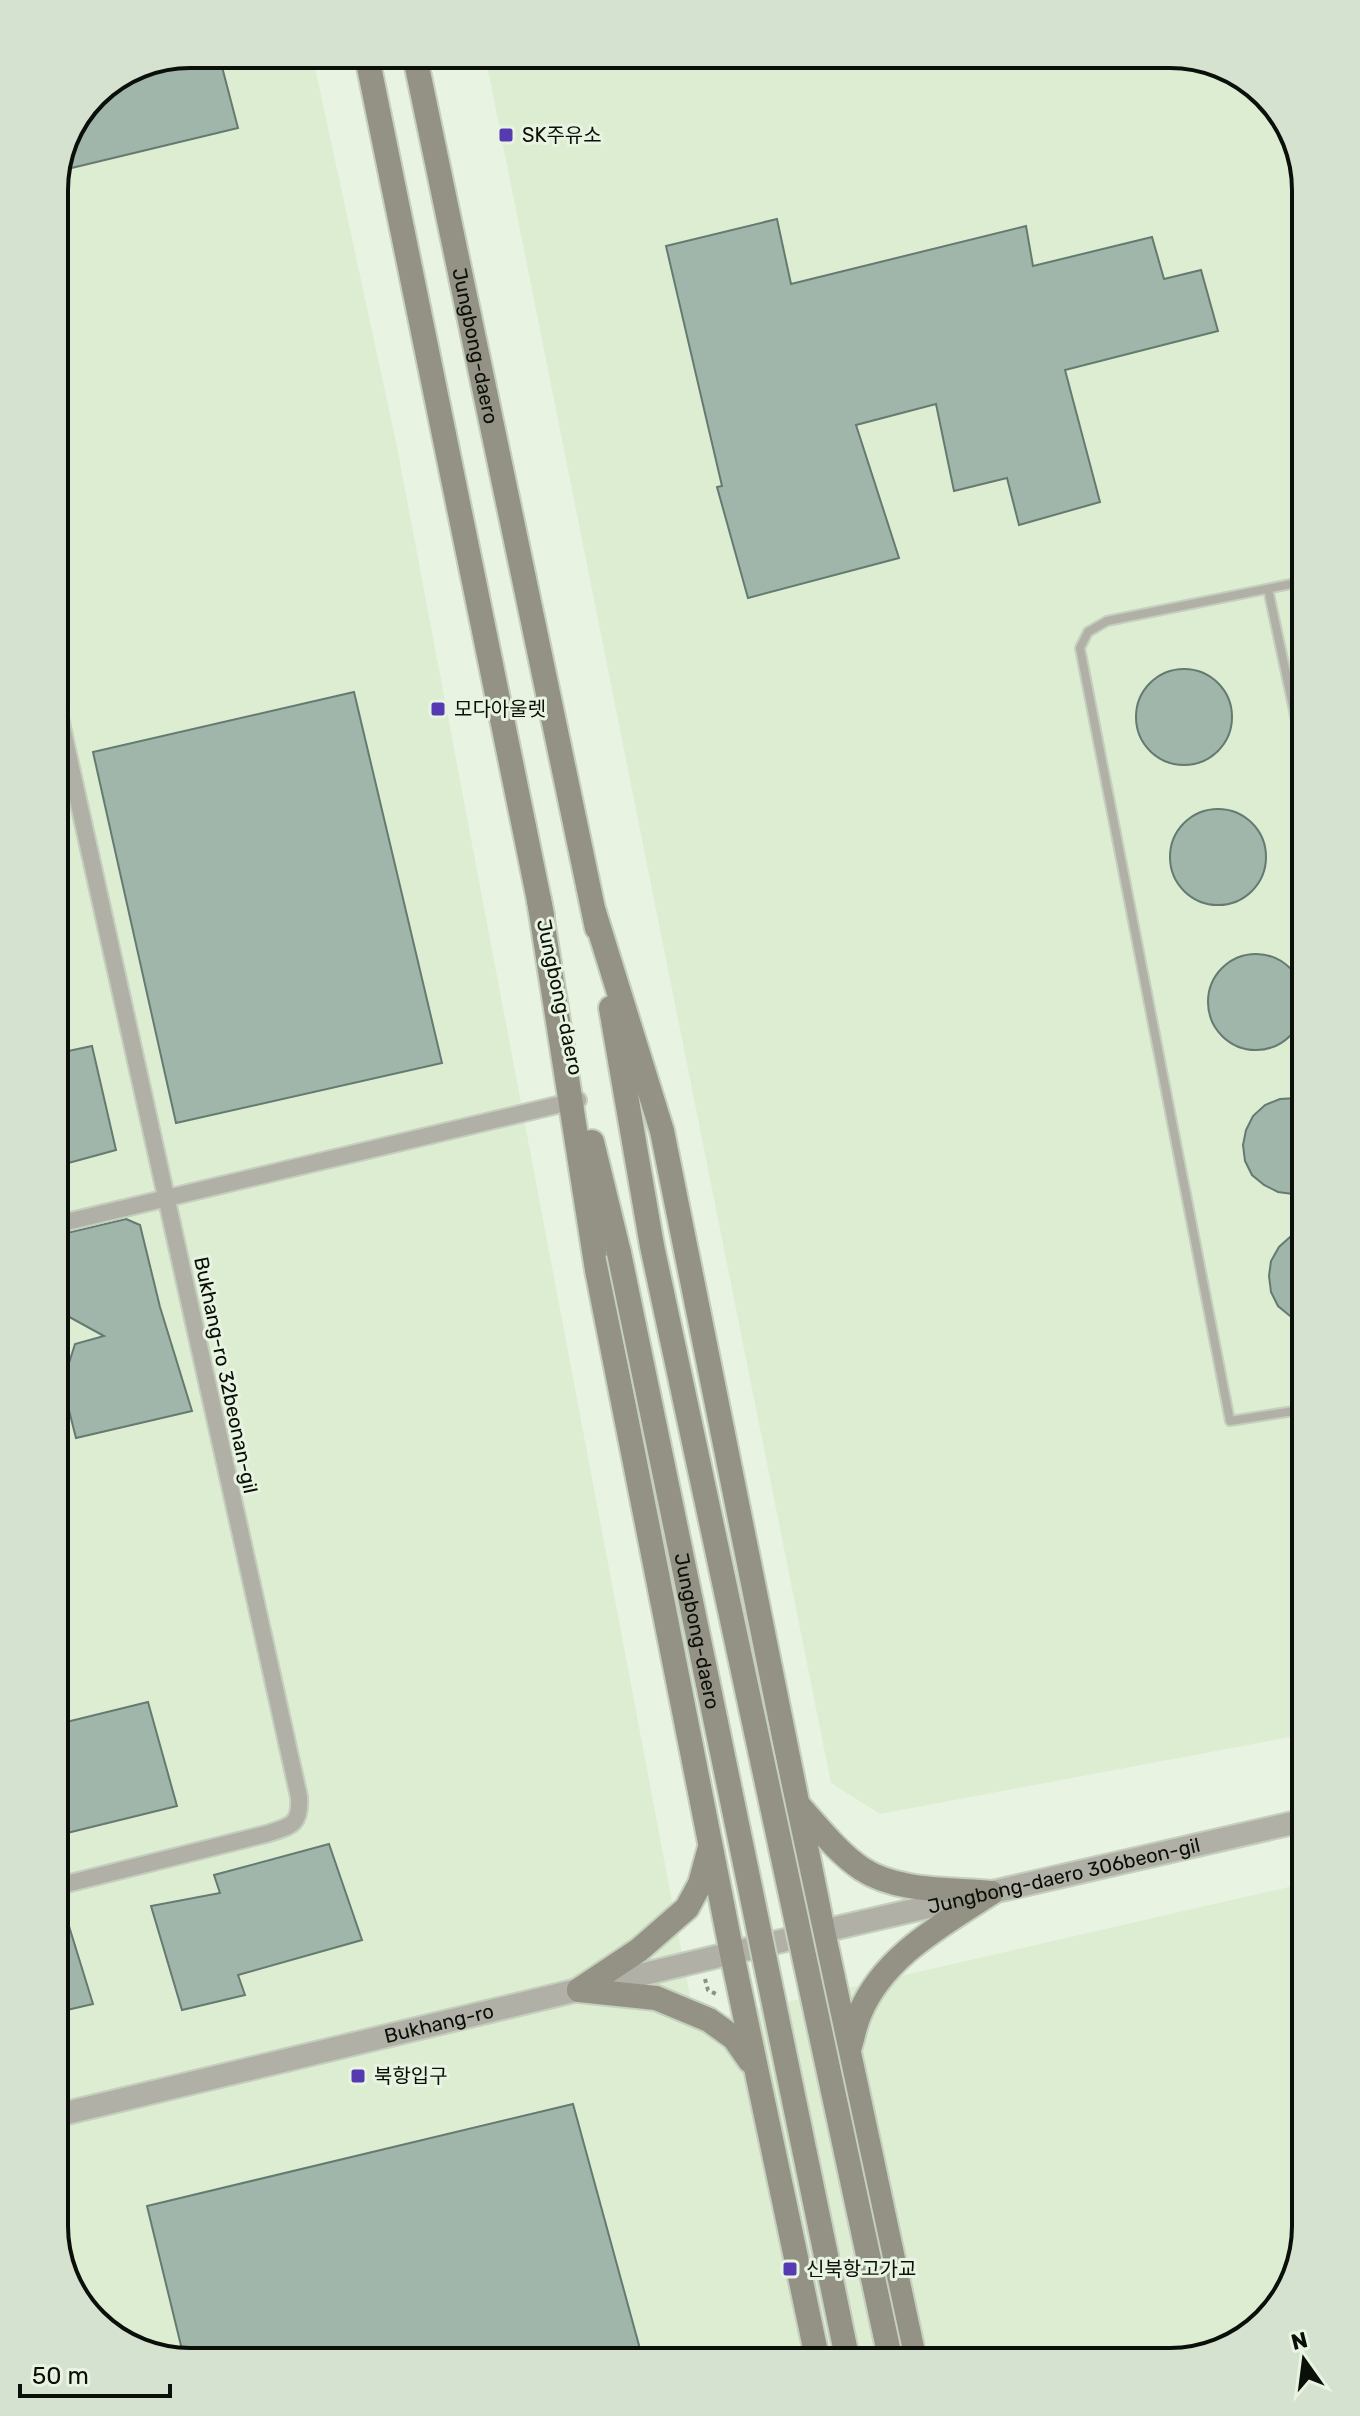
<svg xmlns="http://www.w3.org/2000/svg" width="1360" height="2416" viewBox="0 0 1360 2416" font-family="Rubik,'Noto Sans KR',sans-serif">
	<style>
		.built { fill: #dcedd2 }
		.building { fill: #a0b6ab; stroke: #657a70; stroke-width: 2 }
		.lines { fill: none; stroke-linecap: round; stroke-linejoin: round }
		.service-casing { stroke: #c5cfbe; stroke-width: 12 }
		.minor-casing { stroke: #c5cfbe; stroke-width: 20 }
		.tertiary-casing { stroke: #c5cfbe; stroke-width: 26 }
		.secondary-casing { stroke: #c5cfbe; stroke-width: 28 }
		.path { stroke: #889184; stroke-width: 4; stroke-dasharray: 4 4; stroke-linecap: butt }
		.service { stroke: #b1b0a7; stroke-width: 8 }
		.minor { stroke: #b1b0a7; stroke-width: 16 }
		.tertiary { stroke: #b1b0a7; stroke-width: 22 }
		.secondary { stroke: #939284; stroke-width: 24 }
		.secondary-bridge-casing { stroke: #c5cfbe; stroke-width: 28; stroke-linecap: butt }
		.secondary-bridge { stroke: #939284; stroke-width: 24 }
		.poi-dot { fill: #563ab2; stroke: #e8f4e1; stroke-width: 3 }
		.labels { text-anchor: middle; stroke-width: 6; stroke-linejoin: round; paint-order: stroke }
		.poi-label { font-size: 20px; fill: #0b0f09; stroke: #e8f4e1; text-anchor: start }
		.street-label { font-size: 20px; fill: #0b0f09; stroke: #e8f4e1 }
		.rim { fill: none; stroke: #0b0f09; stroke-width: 4 }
	</style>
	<rect width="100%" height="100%" fill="#e8f4e1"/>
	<g class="built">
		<polygon points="1179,54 1246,77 1295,138 1306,190 1306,1734 880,1814 831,1783 487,65 503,61"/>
		<polygon points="314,63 396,442 695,2023 1306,1883 1306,2234 1283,2302 1222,2351 1170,2362 182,2362 114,2339 65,2278 54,2226 54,182 94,94 139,64"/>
	</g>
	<g class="building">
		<polygon points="221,63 238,128 59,171 94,94 139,64"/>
		<polygon points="777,219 791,284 1026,226 1033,266 1152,237 1164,279 1201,270 1218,331 1065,370 1100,502 1019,525 1007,478 954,491 936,404 856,425 899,558 748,598 717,487 722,486 666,246"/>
		<circle cx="1184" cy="717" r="48"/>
		<polygon points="354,692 442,1063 176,1123 93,752"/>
		<circle cx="1218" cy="857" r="48"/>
		<circle cx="1256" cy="1002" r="48"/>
		<polygon points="92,1046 116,1150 54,1167 54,1054"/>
		<polygon points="1297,1098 1306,1100 1306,1192 1293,1194 1278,1192 1264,1185 1252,1175 1245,1161 1243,1145 1246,1130 1253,1116 1265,1105 1280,1099"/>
		<polygon points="126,1219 140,1225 160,1307 192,1411 76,1438 60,1375 69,1363 75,1344 104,1336 64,1314 54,1311 54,1236"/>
		<polygon points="1306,1230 1306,1324 1290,1316 1278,1306 1271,1292 1269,1276 1271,1261 1279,1247 1291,1236"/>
		<polygon points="148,1702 177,1806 67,1833 54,1793 54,1725"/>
		<polygon points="329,1844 362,1940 238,1975 245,1995 182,2010 151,1906 220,1893 214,1875"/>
		<polygon points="60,1897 93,2004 54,2013 54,1898"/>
		<polygon points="573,2104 640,2349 629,2352 632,2362 185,2362 147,2206"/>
	</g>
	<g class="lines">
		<defs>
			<g id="service">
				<polyline points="1268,589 1306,767"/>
				<polyline points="1306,1409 1230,1421 1080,648 1088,632 1107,621 1306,581"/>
			</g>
			<g id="minor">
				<polyline points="54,1225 578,1100"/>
				<path d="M54,1887l212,-53c25,-8 35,-9 33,-37l-245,-1106"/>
			</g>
			<g id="tertiary">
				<path id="s1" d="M54,2116l769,-185 483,-111"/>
			</g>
			<g id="secondary">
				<polyline points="368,62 542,915"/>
				<path id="s2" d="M416,62l181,866"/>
				<polyline points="539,900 597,1270 732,1954 818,2362"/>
				<polyline points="594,912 662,1131 823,1931 915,2362"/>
				<polyline points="611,1008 652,1246"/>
				<polyline points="592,1142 619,1253"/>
				<path d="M799,1806c19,21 39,47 63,63 35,23 88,20 129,24"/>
				<polyline points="579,1990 656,1998 709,2020 734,2038 750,2061"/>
				<polyline points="579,1990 639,1950 687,1908 700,1884 709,1851"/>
				<path d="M849,2049c4,-12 6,-25 11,-36 24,-57 82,-88 131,-120"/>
			</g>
		</defs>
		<use href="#service" class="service-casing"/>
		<use href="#minor" class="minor-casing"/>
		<use href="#tertiary" class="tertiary-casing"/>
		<use href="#secondary" class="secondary-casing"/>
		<polyline class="path" points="705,1979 708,1990 718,1995"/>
		<use href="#service" class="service"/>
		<use href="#minor" class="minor"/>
		<use href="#tertiary" class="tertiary"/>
		<use href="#secondary" class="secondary"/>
		<defs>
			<g id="secondary-bridge">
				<polyline points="652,1246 891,2362"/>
				<path id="s3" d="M619,1253l229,1109"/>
			</g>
		</defs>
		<use href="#secondary-bridge" class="secondary-bridge-casing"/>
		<use href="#secondary-bridge" class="secondary-bridge"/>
	</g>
	<g class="poi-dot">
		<rect x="498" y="127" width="16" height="16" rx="4"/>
		<rect x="430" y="701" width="16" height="16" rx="4"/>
		<rect x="350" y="2068" width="16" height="16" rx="4"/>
		<rect x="782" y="2261" width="16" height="16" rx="4"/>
	</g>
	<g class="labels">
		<g class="poi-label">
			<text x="522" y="142">SK주유소</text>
			<text x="454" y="716">모다아울렛</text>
			<text x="374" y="2083">북항입구</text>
			<text x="806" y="2276">신북항고가교</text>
		</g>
		<g class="street-label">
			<text dy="7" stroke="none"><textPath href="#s2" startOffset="290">Jungbong-daero</textPath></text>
			<text transform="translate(560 997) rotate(78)" y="7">Jungbong-daero</text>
			<text transform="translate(226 1375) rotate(78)" y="7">Bukhang-ro 32beonan-gil</text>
			<text dy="7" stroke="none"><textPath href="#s3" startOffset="386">Jungbong-daero</textPath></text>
			<text dy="7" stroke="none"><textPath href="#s1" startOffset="1038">Jungbong-daero 306beon-gil</textPath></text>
			<text dy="7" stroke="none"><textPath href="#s1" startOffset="396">Bukhang-ro</textPath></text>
		</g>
	</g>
	<path d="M0 0H1360V2416H0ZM190 68H1170A122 122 0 0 1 1292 190V2226A122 122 0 0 1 1170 2348H190A122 122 0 0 1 68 2226V190A122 122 0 0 1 190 68Z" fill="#d6e2d0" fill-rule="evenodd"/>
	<path class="rim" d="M190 68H1170A122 122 0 0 1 1292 190V2226A122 122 0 0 1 1170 2348H190A122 122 0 0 1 68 2226V190A122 122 0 0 1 190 68Z"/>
	<g transform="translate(1304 2360) rotate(346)" stroke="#e8f4e1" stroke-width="6" paint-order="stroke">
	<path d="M0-6L14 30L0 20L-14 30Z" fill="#0b0f09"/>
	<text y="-12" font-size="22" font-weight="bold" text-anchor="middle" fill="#0b0f09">N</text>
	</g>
	<path d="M20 2384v12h150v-12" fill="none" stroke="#0b0f09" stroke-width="4"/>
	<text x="32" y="2384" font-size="24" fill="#0b0f09" stroke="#e8f4e1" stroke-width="6" paint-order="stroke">50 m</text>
</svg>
